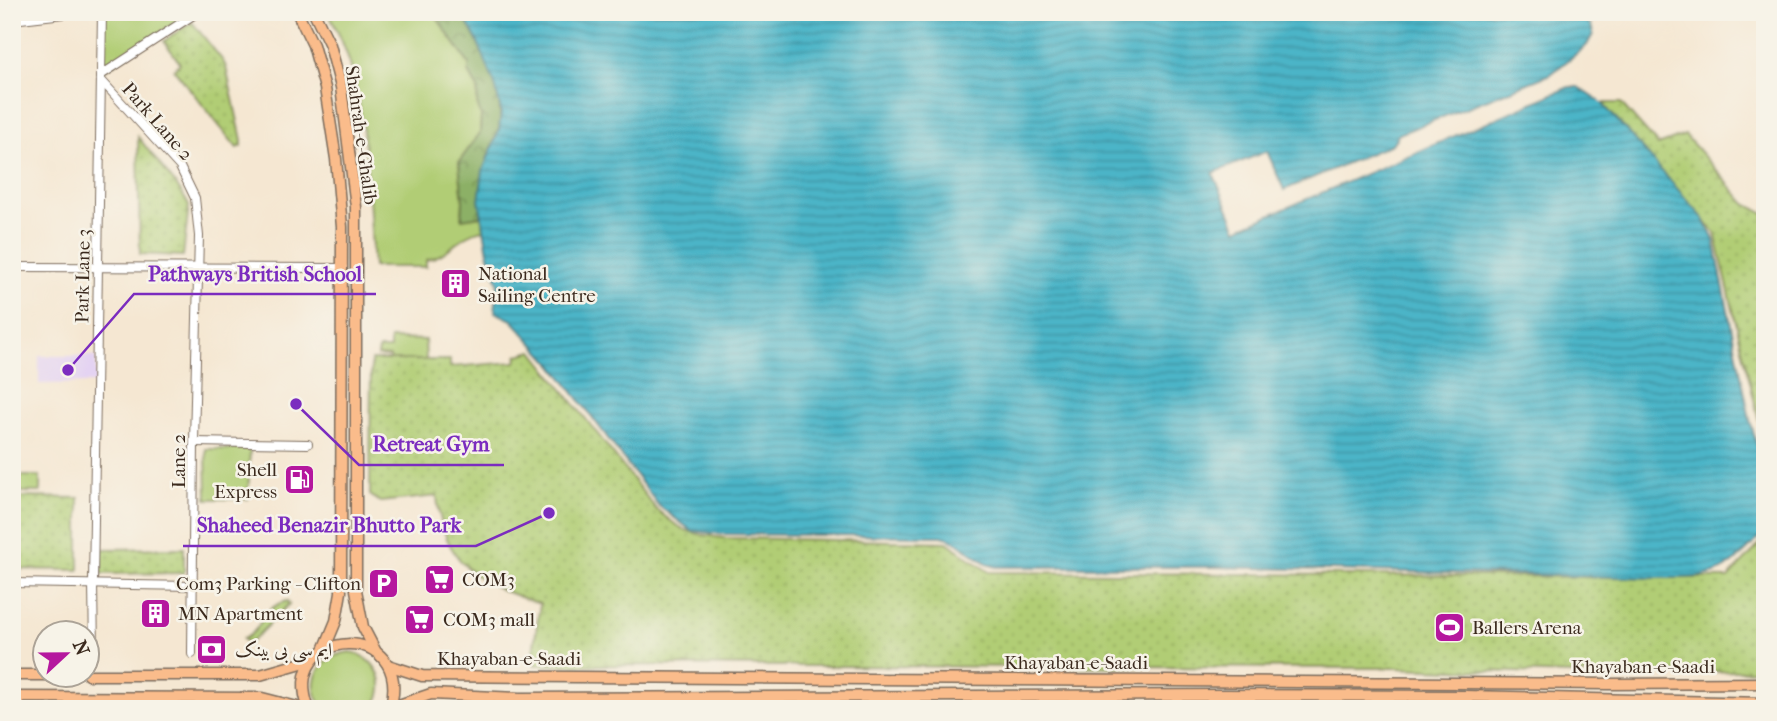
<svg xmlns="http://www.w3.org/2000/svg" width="1777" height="721" viewBox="0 0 1777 721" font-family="'IM FELL French Canon',Amiri,serif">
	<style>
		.built { fill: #e4d3f2 }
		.green { fill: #b1cd74; stroke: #767c49; stroke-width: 2 }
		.forest { fill: url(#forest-crowns); stroke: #646d42; stroke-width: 2 }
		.park { fill: url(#park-dots); stroke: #767c49; stroke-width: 2 }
		.water { fill: url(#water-rules); stroke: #437073; stroke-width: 2 }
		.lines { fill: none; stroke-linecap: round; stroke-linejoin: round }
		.minor-casing { stroke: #7c6c5d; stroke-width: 10 }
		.major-casing { stroke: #7c6c5d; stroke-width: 13 }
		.minor { stroke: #fff; stroke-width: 8 }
		.major { stroke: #fabc8b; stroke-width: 10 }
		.labels { text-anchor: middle; stroke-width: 5; stroke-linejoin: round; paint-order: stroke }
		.street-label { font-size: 19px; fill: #3b2a1e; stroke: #f7f3e8 }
		.poi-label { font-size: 19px; fill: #3b2a1e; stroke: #f7f3e8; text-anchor: start }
		.leader { fill: none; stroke: #7b2cbf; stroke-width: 2.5 }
		.callout-dot { fill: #7b2cbf; stroke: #f7f3e8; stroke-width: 2.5 }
		.callout-label { font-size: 21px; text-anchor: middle; font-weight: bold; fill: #7b2cbf; stroke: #f7f3e8; stroke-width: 5; stroke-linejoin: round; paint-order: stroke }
	</style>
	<defs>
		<pattern id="forest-crowns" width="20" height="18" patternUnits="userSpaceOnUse" patternTransform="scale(1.75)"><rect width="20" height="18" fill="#8cb066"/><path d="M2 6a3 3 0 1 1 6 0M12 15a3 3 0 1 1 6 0" fill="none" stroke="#748f53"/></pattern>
		<pattern id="park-dots" width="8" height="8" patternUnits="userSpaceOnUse" patternTransform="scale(1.75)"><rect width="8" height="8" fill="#b1cd74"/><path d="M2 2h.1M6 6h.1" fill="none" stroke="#99b064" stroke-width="1.8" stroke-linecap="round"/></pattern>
		<pattern id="water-rules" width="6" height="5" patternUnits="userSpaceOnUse" patternTransform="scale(1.75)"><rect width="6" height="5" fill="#4bb5c8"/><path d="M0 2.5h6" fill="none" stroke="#4093a2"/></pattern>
	</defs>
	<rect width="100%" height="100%" fill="#f7f3e8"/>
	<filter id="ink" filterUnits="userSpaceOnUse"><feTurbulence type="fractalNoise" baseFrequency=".0143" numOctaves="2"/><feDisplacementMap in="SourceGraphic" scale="14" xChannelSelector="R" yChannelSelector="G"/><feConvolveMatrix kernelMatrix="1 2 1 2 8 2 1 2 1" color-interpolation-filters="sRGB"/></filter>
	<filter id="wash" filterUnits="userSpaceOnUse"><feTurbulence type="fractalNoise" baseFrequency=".00686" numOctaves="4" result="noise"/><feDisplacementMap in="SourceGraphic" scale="28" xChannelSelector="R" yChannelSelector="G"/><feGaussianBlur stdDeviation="1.57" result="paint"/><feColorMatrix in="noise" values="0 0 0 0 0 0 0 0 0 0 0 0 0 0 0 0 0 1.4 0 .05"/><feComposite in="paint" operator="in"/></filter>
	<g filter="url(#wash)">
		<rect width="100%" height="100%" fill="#f5e7d2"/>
		<polygon class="built" points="39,356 96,356 96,383 39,384"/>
		<g class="green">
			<polygon points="102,12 192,12 101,72"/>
			<path d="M328,12h105l36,52v8l9,17 -1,14 4,13 -1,18 -21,28 4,39 -1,17 19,-2 3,16 -2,-2c-22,4 -35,27 -56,30v7h-53c-4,-66 -5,-135 -22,-199 -5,-20 -14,-38 -23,-56z"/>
			<polygon points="390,339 425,340 426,360 391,360 390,357 378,356 379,349 390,349"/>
			<polygon points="206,449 250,449 248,499 207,499"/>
			<rect x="12" y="476" width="28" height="16"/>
			<path d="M287,601l2,3 -40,40 -6,-5c21,-8 16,-31 44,-38z"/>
			<path d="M351,652c27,7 40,34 21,57h-47c-23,-25 -5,-55 26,-57z"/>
		</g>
		<path class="forest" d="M433,12h28c18,31 45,80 38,116 -2,9 -7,17 -10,25 -7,21 -10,41 -8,63l-19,3 1,-18 -4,-39 21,-29 1,-17 -4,-13 1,-14 -9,-17v-8z"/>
		<g class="park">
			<polygon points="192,22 223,61 226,67 242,140 242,146 237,148 174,69 180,63 164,41"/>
			<polygon points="1602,103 1621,103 1658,145 1685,135 1746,204 1765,214 1765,446 1715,233"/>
			<polygon points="138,137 177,186 189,205 183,256 140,254"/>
			<path d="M533,351l123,158c27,23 33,25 68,29l223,4 42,30 739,6 37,-39v131l-160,5 -210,-7 -860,-3 -3,-5 8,-56c-60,-20 -97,-38 -103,-108l-57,6 -10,-7 1,-135h79v7l66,-5 2,-7z"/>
			<polygon points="12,497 79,498 79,570 12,569"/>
			<polygon points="184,548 184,573 102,574 101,549"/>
		</g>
		<path class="water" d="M461,12h1107l23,13 2,9 -6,11 -36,29 -152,60 -7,10 -108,46 -17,-39 -54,22 24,56 332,-142h9l24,16 102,116 10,21 36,180 15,55v58c-13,11 -24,25 -38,34 -19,13 -48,11 -71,11l-440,-11h-220c-21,-6 -33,-27 -54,-31l-219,-2 -31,-3 -33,-25 -107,-142 -40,-44 -17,-8 3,-29 -10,-31 -9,-52 4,-30 16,-40 2,-19 -6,-26 -18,-45z"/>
	</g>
	<g filter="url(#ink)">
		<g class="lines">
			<defs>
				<g id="minor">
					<polyline points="12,20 81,12"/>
					<polyline points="101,75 198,12"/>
					<polyline points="101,80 180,167 195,198 199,236 194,442 192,654"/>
					<polyline points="12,256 13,20"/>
					<polyline points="12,267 343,268"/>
					<polyline points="194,442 308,444"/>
					<polyline points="12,583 193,586"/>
					<polyline points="94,653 93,583 102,12"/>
					<polyline points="1233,709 1233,695"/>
				</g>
				<g id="major">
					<polyline points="297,12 313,45 325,88 336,159 342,227 341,592 336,621 324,650"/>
					<polyline points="314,12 330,45 341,87 356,207 356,590 363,627 376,652"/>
					<polyline points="388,665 422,676 1609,684 1765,683"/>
					<polyline points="12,675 46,675"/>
					<polyline points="88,675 260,675 312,660"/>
					<polyline points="12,697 262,698 305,709"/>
					<polyline points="390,708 431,694 520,698 1223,695 1466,696 1765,703"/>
					<path d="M309,709c-32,-83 107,-90 81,0"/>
				</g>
			</defs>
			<use href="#minor" class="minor-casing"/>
			<use href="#major" class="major-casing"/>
			<use href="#minor" class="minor"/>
			<use href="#major" class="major"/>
		</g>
	</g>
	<defs>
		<symbol id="building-square" viewBox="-11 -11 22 22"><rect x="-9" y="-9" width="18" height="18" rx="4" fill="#b5179e" stroke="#f7f3e8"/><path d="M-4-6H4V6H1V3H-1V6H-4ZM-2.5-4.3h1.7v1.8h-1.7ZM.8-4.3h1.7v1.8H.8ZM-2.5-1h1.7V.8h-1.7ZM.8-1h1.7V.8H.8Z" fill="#fff"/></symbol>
		<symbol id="fuel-square" viewBox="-11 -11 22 22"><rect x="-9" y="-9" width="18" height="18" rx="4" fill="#b5179e" stroke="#f7f3e8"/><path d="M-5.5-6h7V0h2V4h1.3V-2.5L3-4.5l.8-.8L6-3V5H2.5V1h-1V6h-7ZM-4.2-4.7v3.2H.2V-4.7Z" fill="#fff"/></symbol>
		<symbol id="supermarket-square" viewBox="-11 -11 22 22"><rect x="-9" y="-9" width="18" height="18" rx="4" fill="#b5179e" stroke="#f7f3e8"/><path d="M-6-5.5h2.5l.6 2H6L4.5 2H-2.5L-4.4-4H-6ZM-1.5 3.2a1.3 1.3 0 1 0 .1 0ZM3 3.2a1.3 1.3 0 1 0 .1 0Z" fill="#fff"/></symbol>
		<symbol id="parking-square" viewBox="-11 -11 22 22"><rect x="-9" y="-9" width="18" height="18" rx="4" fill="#b5179e" stroke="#f7f3e8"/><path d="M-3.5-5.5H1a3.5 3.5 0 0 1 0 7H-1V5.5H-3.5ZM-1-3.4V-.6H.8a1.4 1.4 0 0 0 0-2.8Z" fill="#fff"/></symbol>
		<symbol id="stadium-square" viewBox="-11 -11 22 22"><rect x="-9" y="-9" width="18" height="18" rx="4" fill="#b5179e" stroke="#f7f3e8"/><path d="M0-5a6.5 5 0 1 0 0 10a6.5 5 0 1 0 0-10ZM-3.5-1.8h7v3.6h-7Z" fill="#fff"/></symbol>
		<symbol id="bank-square" viewBox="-11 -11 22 22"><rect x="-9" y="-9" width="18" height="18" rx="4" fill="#b5179e" stroke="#f7f3e8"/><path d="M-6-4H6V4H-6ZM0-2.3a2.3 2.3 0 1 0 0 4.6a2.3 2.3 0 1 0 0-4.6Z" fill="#fff"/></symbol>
	</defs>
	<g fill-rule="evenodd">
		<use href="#building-square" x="438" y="266" width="35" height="35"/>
		<use href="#fuel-square" x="282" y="462" width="35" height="35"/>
		<use href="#supermarket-square" x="422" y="562" width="35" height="35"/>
		<use href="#parking-square" x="366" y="566" width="35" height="35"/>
		<use href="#building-square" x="138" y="596" width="35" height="35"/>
		<use href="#supermarket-square" x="402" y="602" width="35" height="35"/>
		<use href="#stadium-square" x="1432" y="610" width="35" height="35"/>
		<use href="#bank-square" x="194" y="632" width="35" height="35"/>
	</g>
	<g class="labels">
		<g class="street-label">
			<text transform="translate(158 121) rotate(49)" y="7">Park Lane 2</text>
			<text transform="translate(362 135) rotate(82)" y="7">Shahrah-e-Ghalib</text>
			<text transform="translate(82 276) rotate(-89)" y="7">Park Lane 3</text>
			<text transform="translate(178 461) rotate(-90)" y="7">Lane 2</text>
			<text x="509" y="665">Khayaban-e-Saadi</text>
			<text x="1076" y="669">Khayaban-e-Saadi</text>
			<text x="1643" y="673">Khayaban-e-Saadi</text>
		</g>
		<g class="poi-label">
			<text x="478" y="280">National<tspan x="478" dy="22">Sailing Centre</tspan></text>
			<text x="277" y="476" text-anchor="end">Shell<tspan x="277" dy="22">Express</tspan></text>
			<text x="462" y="586">COM3</text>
			<text x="361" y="590" text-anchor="end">Com3 Parking - Clifton</text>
			<text x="178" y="620">MN Apartment</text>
			<text x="443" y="626">COM3 mall</text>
			<text x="1472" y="634">Ballers Arena</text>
			<text x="235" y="656">ایم سی بی بینک</text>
		</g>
	</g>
	<path class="leader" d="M68 370L134 294H376M296 404L359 465H504M549 513L476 546H183"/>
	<g class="callout-dot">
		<circle cx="68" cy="370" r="7"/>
		<circle cx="296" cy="404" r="7"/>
		<circle cx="549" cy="513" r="7"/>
	</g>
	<g class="callout-label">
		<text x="255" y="281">Pathways British School</text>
		<text x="431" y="451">Retreat Gym</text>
		<text x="329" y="532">Shaheed Benazir Bhutto Park</text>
	</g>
	<rect width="1777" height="721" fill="none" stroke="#f7f3e8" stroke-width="42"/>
	<g transform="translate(66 654) rotate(68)"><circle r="33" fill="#f7f3e8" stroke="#aca397" stroke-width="2"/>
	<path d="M0-5L12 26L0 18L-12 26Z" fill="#b5179e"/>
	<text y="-10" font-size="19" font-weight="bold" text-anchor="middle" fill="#3b2a1e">N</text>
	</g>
</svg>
